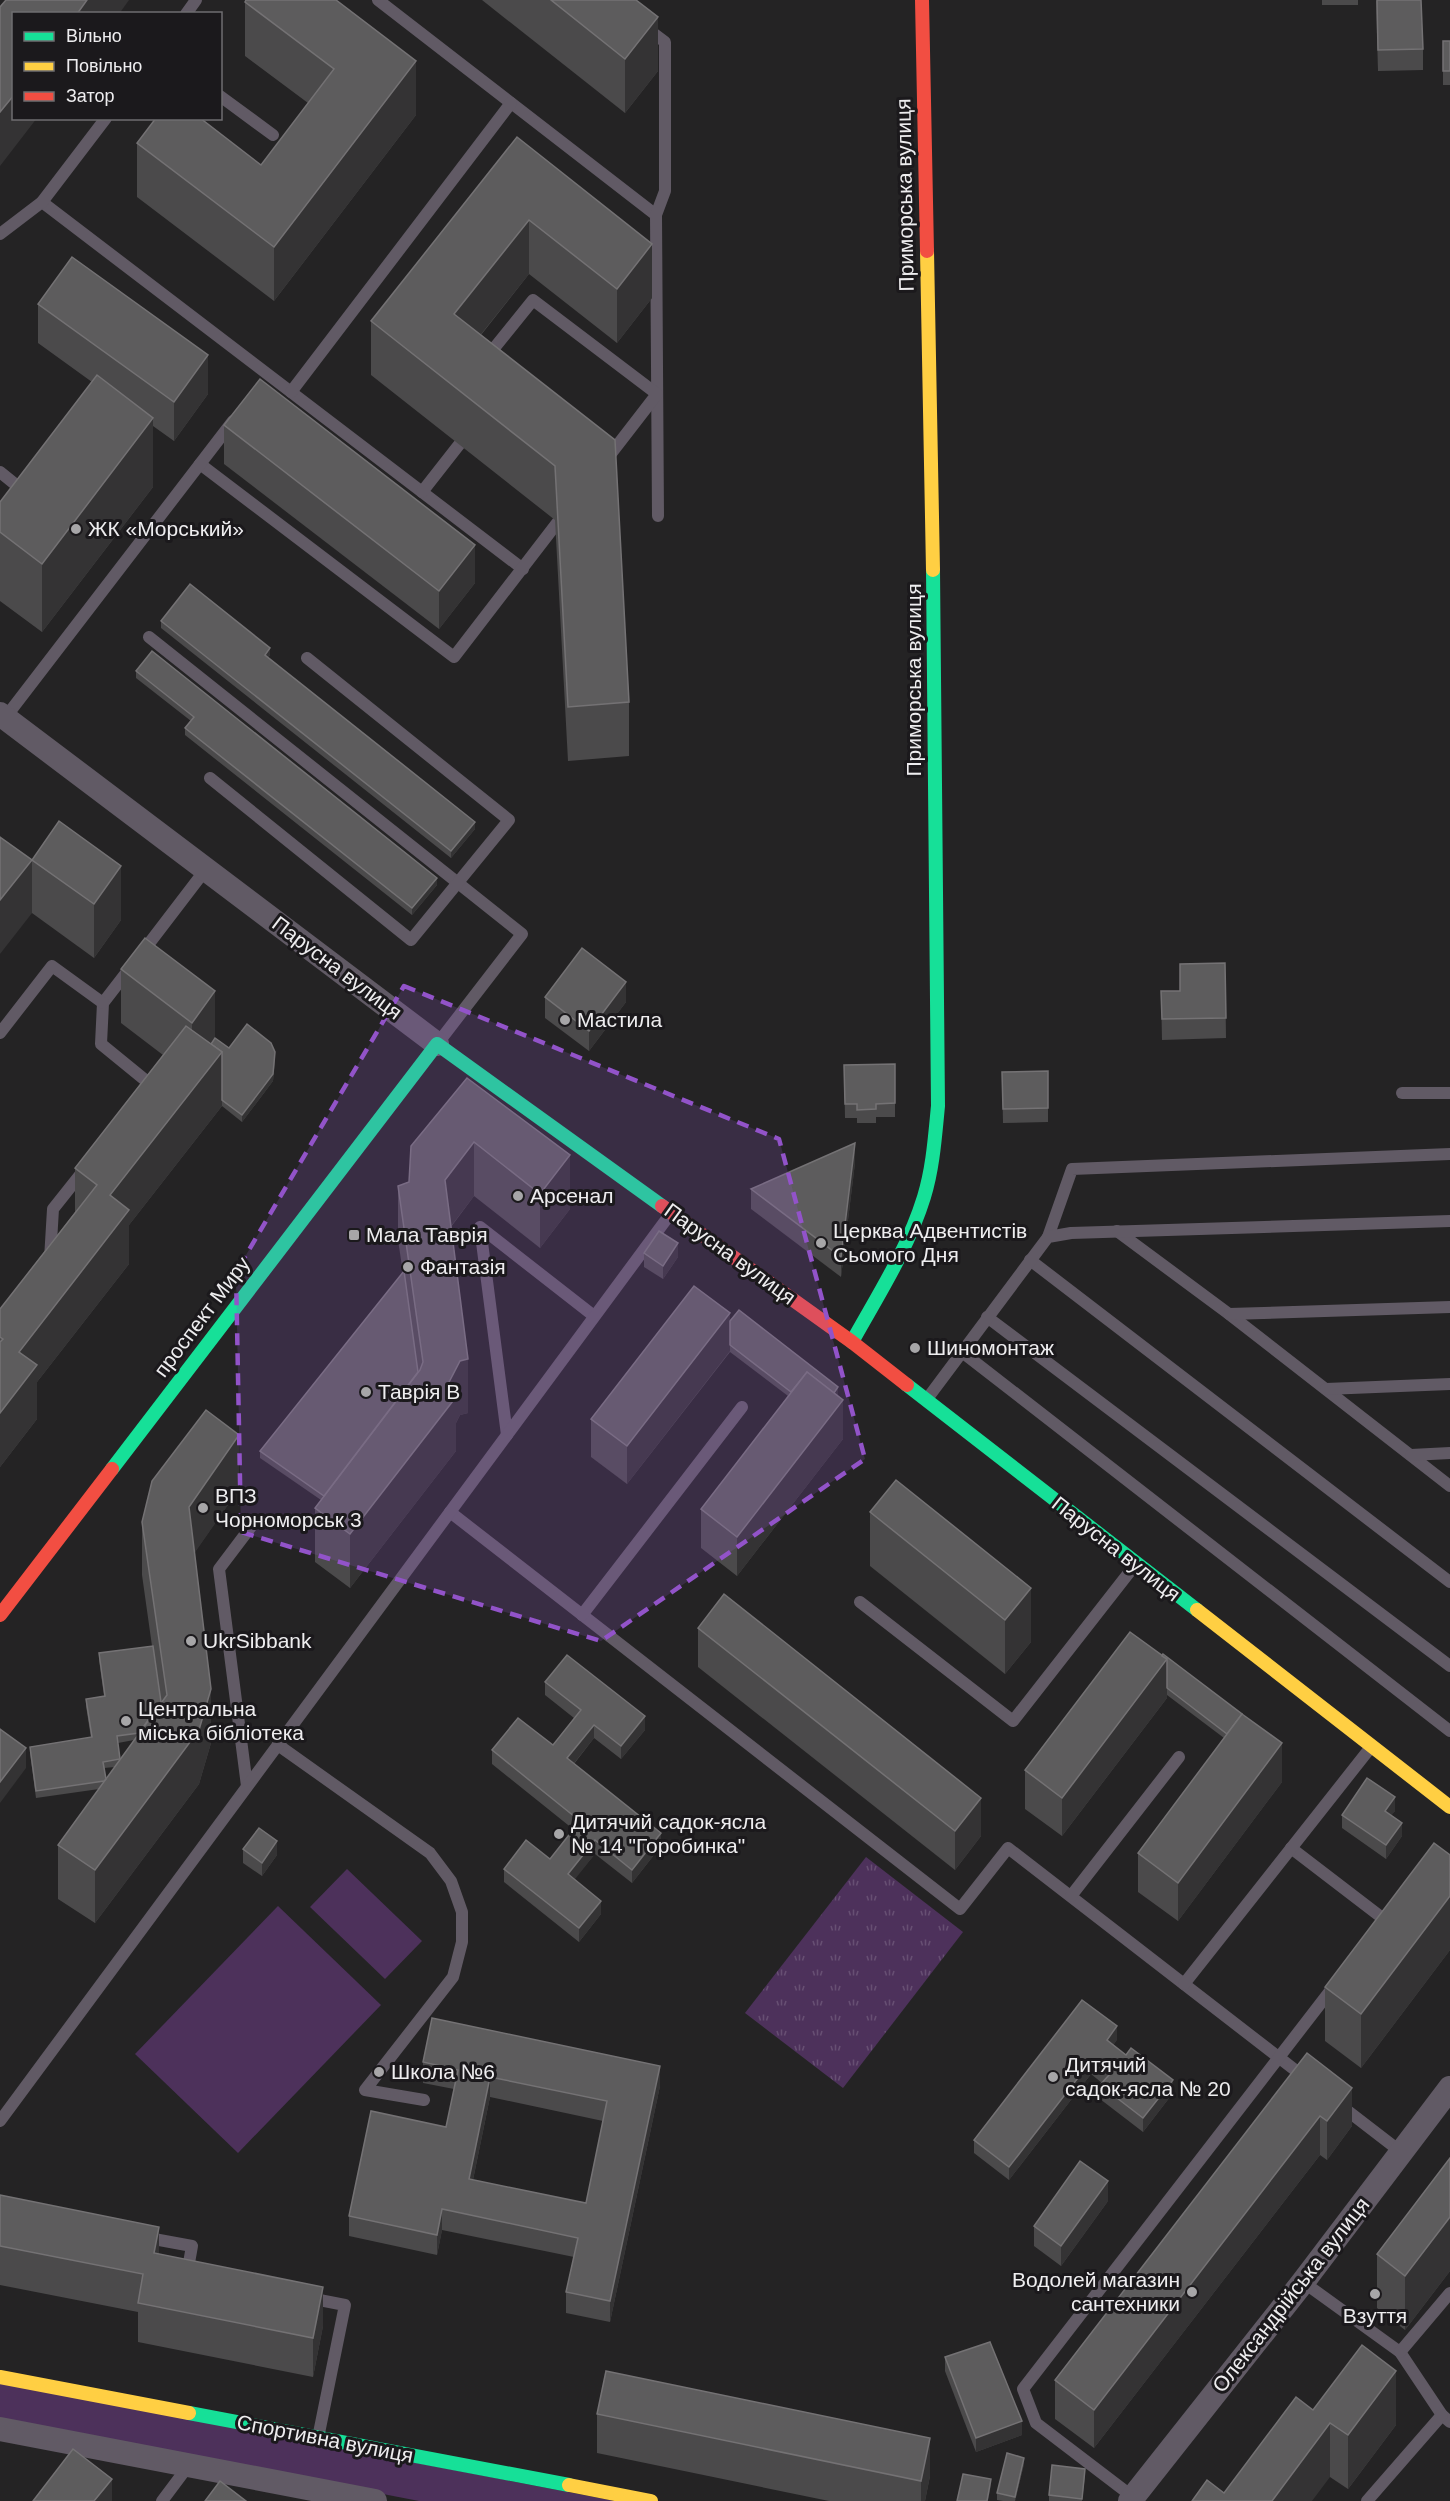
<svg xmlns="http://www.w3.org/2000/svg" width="1450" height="2501" viewBox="0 0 1450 2501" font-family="Arial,sans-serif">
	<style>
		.grass { fill: #4d315b }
		.park { fill: url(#park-tufts) }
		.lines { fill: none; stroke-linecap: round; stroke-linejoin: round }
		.lane { stroke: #615a65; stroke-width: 12 }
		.street { stroke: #615a65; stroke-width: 24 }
		.fast { stroke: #16e098; stroke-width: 14 }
		.slow { stroke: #ffcf43; stroke-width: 14 }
		.jam { stroke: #f24e42; stroke-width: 14 }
		.wall { fill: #4b4a4b; fill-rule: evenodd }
		.shaded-wall { fill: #343334 }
		.building { fill: #5d5c5d; stroke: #747274; stroke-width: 1.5; fill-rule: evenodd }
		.marked { fill: #9253c9; fill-opacity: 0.2; stroke: #9253c9; stroke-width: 4.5; stroke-dasharray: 12 8; stroke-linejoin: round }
		.poi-dot { fill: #a7a6a8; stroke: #1b191c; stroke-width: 2 }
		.labels { text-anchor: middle; stroke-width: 6; stroke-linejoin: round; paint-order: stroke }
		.street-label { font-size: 21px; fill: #eeedef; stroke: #1b191c }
		.poi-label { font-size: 21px; fill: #eeedef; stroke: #1b191c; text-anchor: start }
	</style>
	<defs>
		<pattern id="park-tufts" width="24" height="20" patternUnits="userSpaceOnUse" patternTransform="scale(1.5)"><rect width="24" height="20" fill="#4d315b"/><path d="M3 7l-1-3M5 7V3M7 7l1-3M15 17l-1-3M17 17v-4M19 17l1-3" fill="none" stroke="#674f73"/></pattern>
	</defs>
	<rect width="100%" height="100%" fill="#242324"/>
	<g class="grass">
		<polygon points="347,1869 422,1941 385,1979 310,1907"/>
		<polygon points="278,1906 381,2005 238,2153 135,2054"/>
		<polygon points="0,2383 615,2501 419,2501 0,2420"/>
	</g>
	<polygon class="park" points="866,1857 963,1932 843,2088 745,2013"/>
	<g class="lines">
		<g class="lane">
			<polyline points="378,0 656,215"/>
			<polyline points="186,14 196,0"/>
			<polyline points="645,27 665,42 665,191 656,215 658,516"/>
			<polyline points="220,96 273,135"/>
			<polyline points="42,202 523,569"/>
			<polyline points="0,234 42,202 106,118"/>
			<polyline points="487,357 533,300 657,394 606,460"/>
			<polyline points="291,392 511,103"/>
			<polyline points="200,464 454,657 564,514"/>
			<polyline points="0,472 26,493"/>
			<polyline points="422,492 469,432"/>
			<polyline points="149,637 522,934 438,1043"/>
			<polyline points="5,718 233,421"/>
			<polyline points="210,778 411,940 509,820 307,658"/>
			<polyline points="141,954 206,869"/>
			<polyline points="130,968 103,1003 101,1044 150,1084 146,1090"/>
			<polyline points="0,1033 52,966 103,1003"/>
			<polyline points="1402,1093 1450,1093"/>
			<polyline points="1117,1231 1229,1314 1450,1486"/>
			<polyline points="1048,1237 1072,1169 1450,1154"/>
			<polyline points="50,1259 53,1209 84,1170"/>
			<polyline points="1030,1260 1450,1582"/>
			<polyline points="1229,1314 1450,1307"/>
			<polyline points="987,1317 1450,1666"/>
			<polyline points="962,1352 1450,1731"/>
			<polyline points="1326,1389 1450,1384"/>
			<polyline points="927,1399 1048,1237 1071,1233 1450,1221"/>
			<polyline points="507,1435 480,1227 594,1316"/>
			<polyline points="1411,1455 1450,1453"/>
			<polyline points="450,1512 960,1909 1008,1848 1308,2080"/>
			<polyline points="860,1602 1013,1721 1135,1565"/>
			<polyline points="582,1615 742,1407"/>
			<polyline points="278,1745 430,1853 451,1881 462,1912 462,1942 453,1977 365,2090 424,2100"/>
			<polyline points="247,1786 219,1569 253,1524"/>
			<polyline points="1291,1848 1385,1920 1380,1927"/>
			<polyline points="1071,1896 1179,1757"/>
			<polyline points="1184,1984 1371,1747"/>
			<polyline points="1340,2105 1401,2152"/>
			<polyline points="0,2121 671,1213"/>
			<polyline points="143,2237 192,2246 187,2274"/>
			<polyline points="1303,2282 1400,2352 1442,2415 1450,2422"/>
			<polyline points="309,2298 345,2305 318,2438"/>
			<polyline points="1400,2352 1450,2293"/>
			<polyline points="1133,2497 1036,2423 1023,2389 1334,1986"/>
			<polyline points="162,2501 189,2465"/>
			<polyline points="1367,2501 1442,2415"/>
		</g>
		<g class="street">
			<polyline points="0,714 437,1044"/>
			<polyline points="0,2429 375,2501"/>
			<polyline points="1130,2501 1303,2282 1450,2088"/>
		</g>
		<g class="fast">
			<path d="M852,1342c26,-47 56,-93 72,-145 9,-29 11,-61 14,-91l-5,-536"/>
			<polyline points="907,1385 1197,1610"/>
			<polyline points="112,1469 437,1044 662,1206"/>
			<polyline points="189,2413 569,2485"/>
		</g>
		<g class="slow">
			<polyline points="927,251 933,570"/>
			<polyline points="1197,1610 1450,1807"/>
			<polyline points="0,2377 189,2413"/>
			<polyline points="569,2485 651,2501"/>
		</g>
		<g class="jam">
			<polyline points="922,0 927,251"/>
			<polyline points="662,1206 852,1342 907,1385"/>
			<polyline points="0,1615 112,1469"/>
		</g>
	</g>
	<g class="wall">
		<polygon points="482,0 636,0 658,71 625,113"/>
		<rect x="1322" y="0" width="36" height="5"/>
		<polygon points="1376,0 1423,49 1423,70 1378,71"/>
		<polygon points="245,2 416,115 274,301 137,197 137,143 261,165 308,103 245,56"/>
		<rect x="1443" y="41" width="7" height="44"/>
		<polygon points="517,137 652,298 617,343 529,274 481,335 615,440 629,702 629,756 568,761 555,520 371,375 371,321"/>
		<polygon points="38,304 208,394 174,441 153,426 153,487 42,632 0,601 0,502 92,382 38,343"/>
		<polygon points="224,425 475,583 439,629 224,464"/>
		<polygon points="161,621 270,655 268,658 475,829 451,858 161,628"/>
		<polygon points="136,671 437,885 412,915 185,735 185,728 191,721 136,678"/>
		<polygon points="32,860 121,920 94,958 32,913"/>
		<polygon points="1225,963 1226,1038 1162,1040 1161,991 1180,991 1180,964"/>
		<polygon points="121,969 229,1048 275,1059 273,1081 242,1122 222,1106 129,1225 129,1264 37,1382 37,1419 0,1467 0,1309 75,1212 75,1168 163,1055 121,1023"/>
		<polygon points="545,997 626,1002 589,1051 545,1018"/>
		<polygon points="895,1064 895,1117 876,1117 876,1123 857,1123 857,1118 845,1118 844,1065"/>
		<polygon points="1048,1071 1048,1122 1003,1123 1002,1072"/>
		<polygon points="467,1078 570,1209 540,1248 474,1196 451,1227 468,1413 460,1415 456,1423 456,1451 350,1588 315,1562 315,1508 321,1500 260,1458 260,1451 403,1273 398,1240 398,1186 409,1182"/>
		<polygon points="855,1163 841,1277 751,1209 751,1189"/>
		<polygon points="644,1253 678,1257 663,1279 644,1267"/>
		<polygon points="730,1321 838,1394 837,1396 843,1439 737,1576 701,1548 701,1509 788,1396 730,1352 627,1484 591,1457 591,1419"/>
		<polygon points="896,1480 1031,1642 1005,1674 870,1566 870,1512"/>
		<path d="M239,1489l-45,64 17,190 -12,41 -104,139 -37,-24v-54l41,-56 -63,9 -6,-45v-6l61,-9 -5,-32v-7l18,-3 -5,-36v-7l53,-7 -10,-71v-53zM134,1740l-14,19 -2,-16zM115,1767l-9,12 -2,-11z"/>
		<polygon points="698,1628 981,1836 955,1870 698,1667"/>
		<polygon points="1130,1632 1282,1782 1178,1921 1138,1892 1138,1853 1224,1738 1167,1695 1167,1698 1062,1836 1025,1809 1025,1770"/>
		<polygon points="545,1682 645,1730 621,1759 594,1738 574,1764 661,1846 632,1883 595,1854 574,1879 601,1914 579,1942 504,1882 504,1869 550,1859 573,1829 492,1764 492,1750 553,1745 574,1718 545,1695"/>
		<polygon points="1395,1811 1391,1815 1402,1836 1386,1859 1342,1828 1342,1815"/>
		<polygon points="243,1849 277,1855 262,1876 243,1863"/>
		<polygon points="1450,1855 1450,1950 1361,2068 1325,2041 1325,1987"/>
		<polygon points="1117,2040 1113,2045 1173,2093 1143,2132 1100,2099 1100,2085 1102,2083 1091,2074 1009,2180 974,2153 974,2140"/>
		<polygon points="1307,2053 1352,2126 1327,2160 1320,2155 1094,2448 1055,2419 1055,2380"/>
		<path d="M423,2062l237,24 -50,236 -44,-9v-21l8,-35 -132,-27 -5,25 -88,-19v-20l97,-89 8,-38 -31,-6zM490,2097l113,24 -17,82 -113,-23z"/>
		<polygon points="1450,2158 1450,2271 1405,2330 1377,2308 1377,2254"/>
		<polygon points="0,2195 159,2254 323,2326 313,2377 138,2342 138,2312 0,2285"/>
		<polygon points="1108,2201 1061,2266 1034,2246 1034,2226"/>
		<polygon points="945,2357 1022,2435 976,2452 945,2371"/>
		<polygon points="1313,2410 1396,2425 1348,2489 1330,2477 1224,2493"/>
		<polygon points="597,2414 930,2476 925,2501 829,2501 597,2453"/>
		<polygon points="1024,2464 1015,2501 1003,2501 997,2500 997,2493"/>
		<polygon points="1085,2476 1082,2501 1049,2501 1049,2495"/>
	</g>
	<g class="shaded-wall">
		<polygon points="87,0 129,0 119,14 77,14"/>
		<polygon points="658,17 658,71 625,113 625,59"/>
		<polygon points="416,61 416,115 274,301 274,247"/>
		<polygon points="14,95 14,118 37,118 0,166 0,112"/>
		<polygon points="529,220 529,274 454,368 454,314"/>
		<polygon points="652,244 652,298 617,343 617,289"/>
		<polygon points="208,355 208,394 174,441 174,402"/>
		<polygon points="153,418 153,487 42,632 42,564"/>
		<polygon points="475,545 475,583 439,629 439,591"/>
		<polygon points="270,648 270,655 265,662 265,655"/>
		<polygon points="475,822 475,829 451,858 451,851"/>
		<polygon points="32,860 32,913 0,954 0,900"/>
		<polygon points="121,866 121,920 94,958 94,904"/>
		<polygon points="437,878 437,885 412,915 412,908"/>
		<polygon points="626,982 626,1002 589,1051 589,1031"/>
		<polygon points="215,991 215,1045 192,1077 192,1023"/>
		<polygon points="222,1052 222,1106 129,1225 129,1264 37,1382 37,1419 0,1467 0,1413 19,1352 110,1195"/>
		<polygon points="275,1052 273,1081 242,1122 242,1115"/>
		<polygon points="474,1142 474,1196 445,1234 445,1180"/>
		<polygon points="855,1143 855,1163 841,1277 841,1257"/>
		<polygon points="570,1155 570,1209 540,1248 540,1194"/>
		<polygon points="678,1243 678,1257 663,1279 663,1266"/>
		<polygon points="730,1313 730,1351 627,1484 627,1446"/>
		<polygon points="468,1359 468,1413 460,1415 456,1423 456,1451 350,1588 350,1534 446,1388 460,1361"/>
		<polygon points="838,1387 838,1394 818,1420 818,1413"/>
		<polygon points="843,1400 843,1439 737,1576 737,1537"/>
		<polygon points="239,1435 239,1489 189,1561 189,1507"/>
		<polygon points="1031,1588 1031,1642 1005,1674 1005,1620"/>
		<polygon points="1167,1659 1167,1698 1062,1836 1062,1798"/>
		<polygon points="211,1689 211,1743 199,1784 95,1923 95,1870"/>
		<polygon points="645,1716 645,1730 621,1759 621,1746"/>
		<polygon points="594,1725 594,1738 567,1772 567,1758"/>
		<polygon points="1282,1743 1282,1782 1178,1921 1178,1883"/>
		<polygon points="26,1748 26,1768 0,1803 0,1782"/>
		<polygon points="1395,1797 1395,1811 1385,1824 1385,1811"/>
		<polygon points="981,1798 981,1836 955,1870 955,1831"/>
		<polygon points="1402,1823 1402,1836 1386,1859 1386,1845"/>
		<polygon points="661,1833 661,1846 632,1883 632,1870"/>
		<polygon points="595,1840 595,1854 568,1888 568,1874"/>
		<polygon points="277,1841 277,1855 262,1876 262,1863"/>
		<polygon points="1450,1896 1450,1950 1361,2068 1361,2014"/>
		<polygon points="601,1901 601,1914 579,1942 579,1928"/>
		<polygon points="1117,2026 1117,2040 1107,2053 1107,2040"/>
		<polygon points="1091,2061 1091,2074 1009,2180 1009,2167"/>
		<polygon points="660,2066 660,2086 610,2322 610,2301"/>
		<polygon points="490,2077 490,2097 469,2199 469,2179"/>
		<polygon points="1173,2080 1173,2093 1143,2132 1143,2118"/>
		<polygon points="1352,2088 1352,2126 1327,2160 1327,2121"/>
		<polygon points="1320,2116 1320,2155 1094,2448 1094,2410"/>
		<polygon points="1108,2181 1108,2201 1061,2266 1061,2246"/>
		<polygon points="442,2209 442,2230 437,2255 437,2235"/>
		<polygon points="1450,2217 1450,2271 1405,2330 1405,2276"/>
		<polygon points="159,2227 159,2265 154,2253"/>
		<polygon points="323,2287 323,2326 313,2377 313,2338"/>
		<polygon points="1396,2371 1396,2425 1348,2489 1348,2435"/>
		<polygon points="1022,2421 1022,2435 976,2452 976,2438"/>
		<polygon points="1330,2423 1330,2477 1312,2501 1272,2501"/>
		<polygon points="930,2438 930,2476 925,2501 921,2501 921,2481"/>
		<polygon points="1024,2458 1024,2464 1015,2501 1015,2497"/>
		<polygon points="112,2479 112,2501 94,2501"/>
		<polygon points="991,2479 991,2486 988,2501 987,2501"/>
	</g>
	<g class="building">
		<polygon points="6,0 87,0 77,14 14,14 14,95 0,112 0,7"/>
		<polygon points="246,0 336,0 416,61 274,247 137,143 156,118 200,118 261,165 334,69 245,2"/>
		<polygon points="551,0 636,0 658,17 625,59"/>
		<polygon points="1377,0 1421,0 1423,49 1378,50"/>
		<rect x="1443" y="41" width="7" height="30"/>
		<polygon points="517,137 652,244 617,289 529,220 454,314 615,440 629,702 568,707 555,466 371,321"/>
		<polygon points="72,257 208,355 174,402 38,304"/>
		<polygon points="97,375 153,418 42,564 0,532 0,502"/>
		<polygon points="260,379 475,545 439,591 224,425"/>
		<polygon points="190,584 270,648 265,655 475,822 451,851 161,621"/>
		<polygon points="152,651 437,878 412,908 185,728 194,717 136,671"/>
		<polygon points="59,821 121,866 94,904 32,860"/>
		<polygon points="0,837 32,860 0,900"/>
		<polygon points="145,938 215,991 192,1023 121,969"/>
		<polygon points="582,948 626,982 589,1031 545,997"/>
		<polygon points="1225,963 1226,1018 1162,1019 1161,991 1180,991 1180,964"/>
		<polygon points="247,1024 271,1043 275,1052 273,1074 242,1115 222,1100 222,1052 211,1044 215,1038 229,1048"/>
		<polygon points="186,1026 222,1052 110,1195 129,1210 19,1352 37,1365 0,1413 0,1342 3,1339 0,1337 0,1309 97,1185 75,1168"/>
		<polygon points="895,1064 895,1103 876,1104 876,1109 857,1110 857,1104 845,1104 844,1065"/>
		<polygon points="1048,1071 1048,1108 1003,1109 1002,1072"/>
		<polygon points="467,1078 570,1155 540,1194 474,1142 445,1180 468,1359 460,1361 446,1388 456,1397 350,1534 315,1508 420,1370 423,1362 398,1186 409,1182 411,1146"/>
		<polygon points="855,1143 841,1257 751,1189"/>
		<polygon points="659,1231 678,1243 663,1266 644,1253"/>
		<polygon points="404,1271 418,1372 324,1496 260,1451"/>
		<polygon points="694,1286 730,1313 627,1446 591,1419"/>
		<polygon points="739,1310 838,1387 834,1393 807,1372 791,1392 730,1345 730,1321"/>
		<polygon points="807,1372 843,1400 737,1537 701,1509"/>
		<polygon points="206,1410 239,1435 189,1507 211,1689 199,1730 95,1870 58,1845 167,1695 142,1522 152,1481"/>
		<polygon points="896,1480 1031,1588 1005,1620 870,1512"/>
		<polygon points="724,1594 981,1798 955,1831 698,1628"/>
		<polygon points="1130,1632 1167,1659 1062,1798 1025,1770"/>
		<polygon points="153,1646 161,1702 139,1733 117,1736 120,1759 103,1762 106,1779 104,1781 36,1791 30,1747 92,1737 86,1699 105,1696 99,1653"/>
		<polygon points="1163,1654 1242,1714 1227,1734 1167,1688 1167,1659 1162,1656"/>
		<polygon points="567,1655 645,1716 621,1746 594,1725 567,1758 661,1833 632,1870 595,1840 568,1874 601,1901 579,1928 504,1869 526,1840 550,1859 580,1821 492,1750 518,1718 553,1745 581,1710 545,1682"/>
		<polygon points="1242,1714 1282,1743 1178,1883 1138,1853"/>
		<polygon points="0,1729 26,1748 0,1782"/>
		<polygon points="1367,1778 1395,1797 1385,1811 1402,1823 1386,1845 1342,1815"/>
		<polygon points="259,1828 277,1841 262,1863 243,1849"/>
		<polygon points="1434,1843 1450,1855 1450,1896 1361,2014 1325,1987"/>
		<polygon points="1082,2000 1117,2026 1107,2040 1126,2055 1131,2048 1173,2080 1143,2118 1100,2085 1109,2075 1091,2061 1009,2167 974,2140"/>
		<path d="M432,2018l228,48 -50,235 -44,-9 12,-54 -136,-29 -5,26 -88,-19 22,-105 75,16 12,-57 -35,-8zM490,2077l117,24 -21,102 -117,-24z"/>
		<polygon points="1307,2053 1352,2088 1327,2121 1320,2116 1094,2410 1055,2380"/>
		<polygon points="1450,2158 1450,2217 1405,2276 1377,2254"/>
		<polygon points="1080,2161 1108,2181 1061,2246 1034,2226"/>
		<polygon points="0,2195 159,2227 154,2253 323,2287 313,2338 138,2303 143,2274 0,2246"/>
		<polygon points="990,2342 1022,2421 976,2438 945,2357"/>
		<polygon points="1362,2345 1396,2371 1348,2435 1330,2423 1272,2501 1192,2501 1207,2480 1224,2493 1296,2397 1313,2410"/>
		<polygon points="606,2371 930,2438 921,2481 597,2414"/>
		<polygon points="73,2449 112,2479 94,2501 33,2501"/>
		<polygon points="1007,2453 1024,2458 1015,2497 997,2493"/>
		<polygon points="1052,2465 1085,2469 1082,2499 1049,2495"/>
		<polygon points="963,2474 991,2479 987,2501 957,2501"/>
		<polygon points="220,2481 246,2501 205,2501"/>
	</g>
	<path class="marked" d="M404,986l375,153 86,320 -264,182 -360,-109 -5,-260z"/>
	<g class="poi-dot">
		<circle cx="76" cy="529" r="6"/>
		<circle cx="565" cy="1020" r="6"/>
		<circle cx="518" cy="1196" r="6"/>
		<rect x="348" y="1229" width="12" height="12" rx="3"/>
		<circle cx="821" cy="1243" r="6"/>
		<circle cx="408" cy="1267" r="6"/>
		<circle cx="915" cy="1348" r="6"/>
		<circle cx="366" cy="1392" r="6"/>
		<circle cx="203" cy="1508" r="6"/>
		<circle cx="191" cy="1641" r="6"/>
		<circle cx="126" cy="1721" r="6"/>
		<circle cx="559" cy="1834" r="6"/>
		<circle cx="379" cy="2072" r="6"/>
		<circle cx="1053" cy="2077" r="6"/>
		<circle cx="1192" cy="2292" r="6"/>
		<circle cx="1375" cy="2294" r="6"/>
	</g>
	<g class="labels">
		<g class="street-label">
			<text transform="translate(905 195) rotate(-91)" y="7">Приморська вулиця</text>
			<text transform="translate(914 680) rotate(-90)" y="7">Приморська вулиця</text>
			<text transform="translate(337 968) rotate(37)" y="7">Парусна вулиця</text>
			<text transform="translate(730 1254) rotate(36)" y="7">Парусна вулиця</text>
			<text transform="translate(202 1317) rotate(-53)" y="7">проспект Миру</text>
			<text transform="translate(1116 1549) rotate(38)" y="7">Парусна вулиця</text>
			<text transform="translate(1291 2295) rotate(-52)" y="7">Олександрійська вулиця</text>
			<text transform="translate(325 2439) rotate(11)" y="7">Спортивна вулиця</text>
		</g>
		<g class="poi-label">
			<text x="88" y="536">ЖК «Морський»</text>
			<text x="577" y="1027">Мастила</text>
			<text x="530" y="1203">Арсенал</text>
			<text x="833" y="1238">Церква Адвентистів<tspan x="833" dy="24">Сьомого Дня</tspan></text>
			<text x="366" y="1242">Мала Таврія</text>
			<text x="420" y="1274">Фантазія</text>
			<text x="927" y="1355">Шиномонтаж</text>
			<text x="378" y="1399">Таврія В</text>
			<text x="215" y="1503">ВПЗ<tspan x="215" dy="24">Чорноморськ 3</tspan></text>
			<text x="203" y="1648">UkrSibbank</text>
			<text x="138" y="1716">Центральна<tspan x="138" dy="24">міська бібліотека</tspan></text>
			<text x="571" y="1829">Дитячий садок-ясла<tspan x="571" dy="24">№ 14 "Горобинка"</tspan></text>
			<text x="1065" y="2072">Дитячий<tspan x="1065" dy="24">садок-ясла № 20</tspan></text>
			<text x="391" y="2079">Школа №6</text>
			<text x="1180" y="2287" text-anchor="end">Водолей магазин<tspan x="1180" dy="24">сантехники</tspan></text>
			<text x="1375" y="2323" text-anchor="middle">Взуття</text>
		</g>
	</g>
	<rect x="12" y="12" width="210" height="108" fill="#1b191c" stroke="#6f6e70" stroke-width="1.5"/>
	<rect x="24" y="32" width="30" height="9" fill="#16e098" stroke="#6f6e70" stroke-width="1.5"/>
	<text x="66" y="42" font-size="18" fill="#eeedef">Вільно</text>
	<rect x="24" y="62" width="30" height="9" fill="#ffcf43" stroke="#6f6e70" stroke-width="1.5"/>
	<text x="66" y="72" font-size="18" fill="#eeedef">Повільно</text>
	<rect x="24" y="92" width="30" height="9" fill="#f24e42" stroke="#6f6e70" stroke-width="1.5"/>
	<text x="66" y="102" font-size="18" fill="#eeedef">Затор</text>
</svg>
